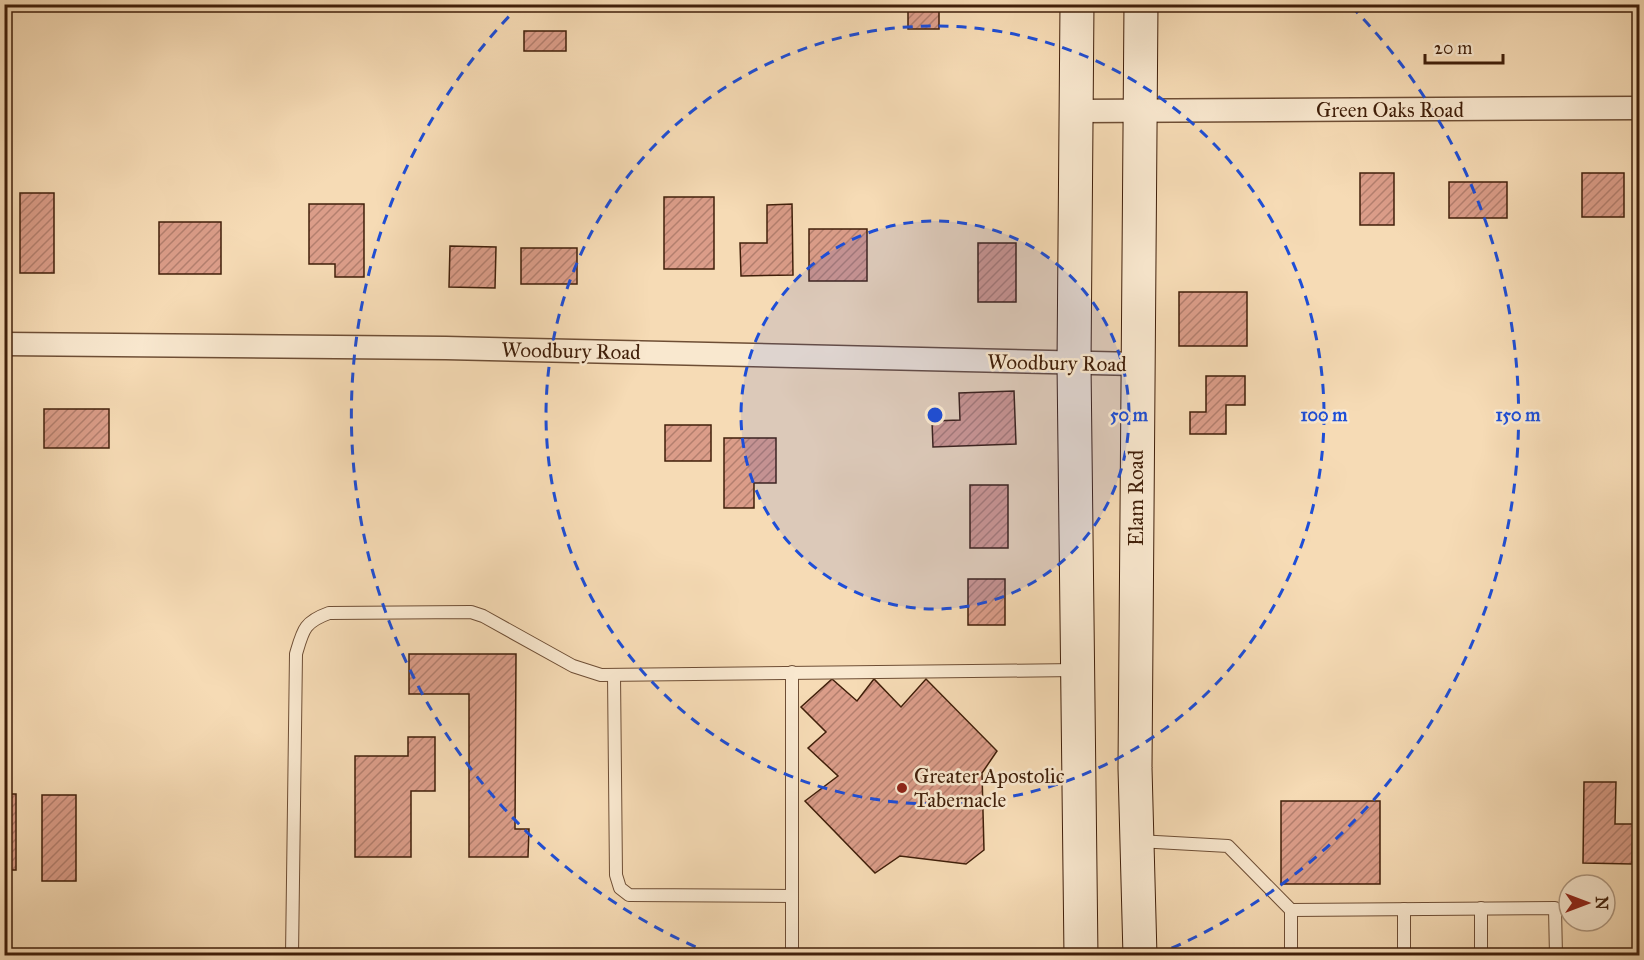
<svg xmlns="http://www.w3.org/2000/svg" width="1644" height="960" viewBox="0 0 1644 960" font-family="'IM FELL Great Primer',serif">
	<style>
		.building { fill: url(#building-hatch); stroke: #401f0a; stroke-width: 1.5 }
		.lines { fill: none; stroke-linecap: round; stroke-linejoin: round }
		.lane-casing { stroke: #6e4e35; stroke-width: 14 }
		.street-casing { stroke: #6e4e35; stroke-width: 25 }
		.secondary-casing { stroke: #401f0a; stroke-width: 35 }
		.lane { stroke: #f9e8cf; stroke-width: 12 }
		.street { stroke: #f9e8cf; stroke-width: 22 }
		.secondary { stroke: #f9e8cf; stroke-width: 33 }
		.ring { fill: none; stroke: #1d4ed8; stroke-width: 3; stroke-dasharray: 10 8 }
		.poi-dot { fill: #8f2418; stroke: #f9e8cf; stroke-width: 2 }
		.labels { text-anchor: middle; stroke-width: 5; stroke-linejoin: round; paint-order: stroke }
		.street-label { font-size: 21px; fill: #401f0a; stroke: #f9e8cf }
		.poi-label { font-size: 21px; fill: #401f0a; stroke: #f9e8cf; text-anchor: start }
		.centre { fill: #1d4ed8; stroke: #f9e8cf; stroke-width: 3 }
		.ring-label { font-size: 18px; text-anchor: middle; font-weight: bold; fill: #1d4ed8; stroke: #f9e8cf; stroke-width: 5; stroke-linejoin: round; paint-order: stroke }
	</style>
	<defs>
		<pattern id="building-hatch" width="6" height="6" patternUnits="userSpaceOnUse" patternTransform="scale(1.5)"><rect width="6" height="6" fill="#db9d89"/><path d="M-1 1l2-2M0 6l6-6M5 7l2-2" fill="none" stroke="#b37f6e"/></pattern>
	</defs>
	<rect width="100%" height="100%" fill="#f6dbb5"/>
	<filter id="stains"><feTurbulence type="fractalNoise" baseFrequency=".00333" numOctaves="4"/><feColorMatrix values="0 0 0 0 .2 0 0 0 0 .09 0 0 0 0 .02 0 0 0 .5 -.17"/></filter>
	<radialGradient id="worn" r=".72"><stop offset=".6" stop-color="#630" stop-opacity="0"/><stop offset="1" stop-color="#630" stop-opacity=".3"/></radialGradient>
	<g class="building">
		<rect x="908" y="4" width="31" height="25"/>
		<rect x="524" y="31" width="42" height="20"/>
		<rect x="1360" y="173" width="34" height="52"/>
		<rect x="1582" y="173" width="42" height="44"/>
		<rect x="1449" y="182" width="58" height="36"/>
		<rect x="20" y="193" width="34" height="80"/>
		<rect x="664" y="197" width="50" height="72"/>
		<polygon points="309,204 364,204 364,277 335,277 335,264 309,264"/>
		<polygon points="792,204 793,275 741,276 740,243 767,243 767,205"/>
		<rect x="159" y="222" width="62" height="52"/>
		<rect x="809" y="229" width="58" height="52"/>
		<rect x="978" y="243" width="38" height="59"/>
		<polygon points="450,246 496,247 495,288 449,287"/>
		<rect x="521" y="248" width="56" height="36"/>
		<rect x="1179" y="292" width="68" height="54"/>
		<polygon points="1206,376 1245,376 1245,405 1226,405 1226,434 1190,434 1190,412 1206,412"/>
		<polygon points="1014,391 1016,444 933,447 932,421 960,420 959,393"/>
		<rect x="44" y="409" width="65" height="39"/>
		<rect x="665" y="425" width="46" height="36"/>
		<polygon points="724,438 776,438 776,483 754,483 754,508 724,508"/>
		<rect x="970" y="485" width="38" height="63"/>
		<rect x="968" y="579" width="37" height="46"/>
		<polygon points="409,654 516,654 515,829 529,829 528,857 469,857 469,694 409,694"/>
		<polygon points="832,679 857,701 874,679 901,707 926,679 997,751 982,773 984,850 966,864 900,856 875,873 805,801 838,776 808,748 826,732 801,707"/>
		<polygon points="408,737 435,737 435,791 411,791 411,857 355,857 355,756 408,756"/>
		<polygon points="1584,782 1616,782 1615,824 1633,824 1632,864 1583,863"/>
		<rect x="4" y="794" width="12" height="76"/>
		<rect x="42" y="795" width="34" height="86"/>
		<rect x="1281" y="801" width="99" height="83"/>
	</g>
	<g class="lines">
		<defs>
			<g id="lane">
				<polyline points="792,672 792,956"/>
				<polyline points="614,675 616,875 620,888 629,895 792,896"/>
				<polyline points="1138,841 1228,846 1291,910 1291,956"/>
				<polyline points="1481,908 1481,956"/>
				<polyline points="1404,909 1404,956"/>
				<polyline points="1291,910 1555,908 1556,956"/>
				<path d="M292,956l4,-302c7,-24 8,-32 33,-41l142,-1 12,4 90,50 28,9 475,-5"/>
			</g>
			<g id="street">
				<polyline points="1076,111 1640,108"/>
				<polyline points="4,344 446,348 1137,364"/>
			</g>
			<g id="secondary">
				<polyline points="1077,4 1074,364 1081,956"/>
				<polyline points="1140,956 1135,768 1141,4"/>
			</g>
		</defs>
		<use href="#lane" class="lane-casing"/>
		<use href="#street" class="street-casing"/>
		<use href="#secondary" class="secondary-casing"/>
		<use href="#lane" class="lane"/>
		<use href="#street" class="street"/>
		<use href="#secondary" class="secondary"/>
	</g>
	<circle cx="935" cy="415" r="194" fill="#1d4ed8" fill-opacity=".12"/>
	<g class="ring">
		<circle cx="935" cy="415" r="194"/>
		<circle cx="935" cy="415" r="389"/>
		<path d="M712 954A583 583 0 0 1 519 6M1351 6A583 583 0 0 1 1158 954"/>
	</g>
	<circle class="poi-dot" cx="902" cy="788" r="6"/>
	<g class="labels">
		<g class="street-label">
			<text x="1390" y="117">Green Oaks Road</text>
			<text transform="translate(571 351) rotate(1)" y="7">Woodbury Road</text>
			<text transform="translate(1057 363) rotate(1)" y="7">Woodbury Road</text>
			<text transform="translate(1136 498) rotate(-90)" y="7">Elam Road</text>
		</g>
		<g class="poi-label">
			<text x="914" y="783">Greater Apostolic<tspan x="914" dy="24">Tabernacle</tspan></text>
		</g>
	</g>
	<circle cx="935" cy="415" r="9" class="centre"/>
	<g class="ring-label">
		<text x="1129" y="421">50 m</text>
		<text x="1324" y="421">100 m</text>
		<text x="1518" y="421">150 m</text>
	</g>
	<rect width="1644" height="960" fill="none" stroke="#f6dbb5" stroke-width="24"/>
	<rect x="6" y="6" width="1632" height="948" fill="none" stroke="#401f0a" stroke-width="3"/>
	<rect x="12" y="12" width="1620" height="936" fill="none" stroke="#401f0a" stroke-width="1.5"/>
	<g transform="translate(1587 903) rotate(90)"><circle r="28" fill="#f9e8cf" stroke="#af9880" stroke-width="1.5"/>
	<path d="M0-4.5L10 22L0 15L-10 22Z" fill="#8f2418"/>
	<text y="-9" font-size="16" font-weight="bold" text-anchor="middle" fill="#401f0a">N</text>
	</g>
	<path d="M1425 54v9h78v-9" fill="none" stroke="#401f0a" stroke-width="3"/>
	<text x="1434" y="54" font-size="18" fill="#401f0a" stroke="#f9e8cf" stroke-width="4.5" paint-order="stroke">20 m</text>
	<rect width="100%" height="100%" filter="url(#stains)"/>
	<rect width="100%" height="100%" fill="url(#worn)"/>
</svg>
